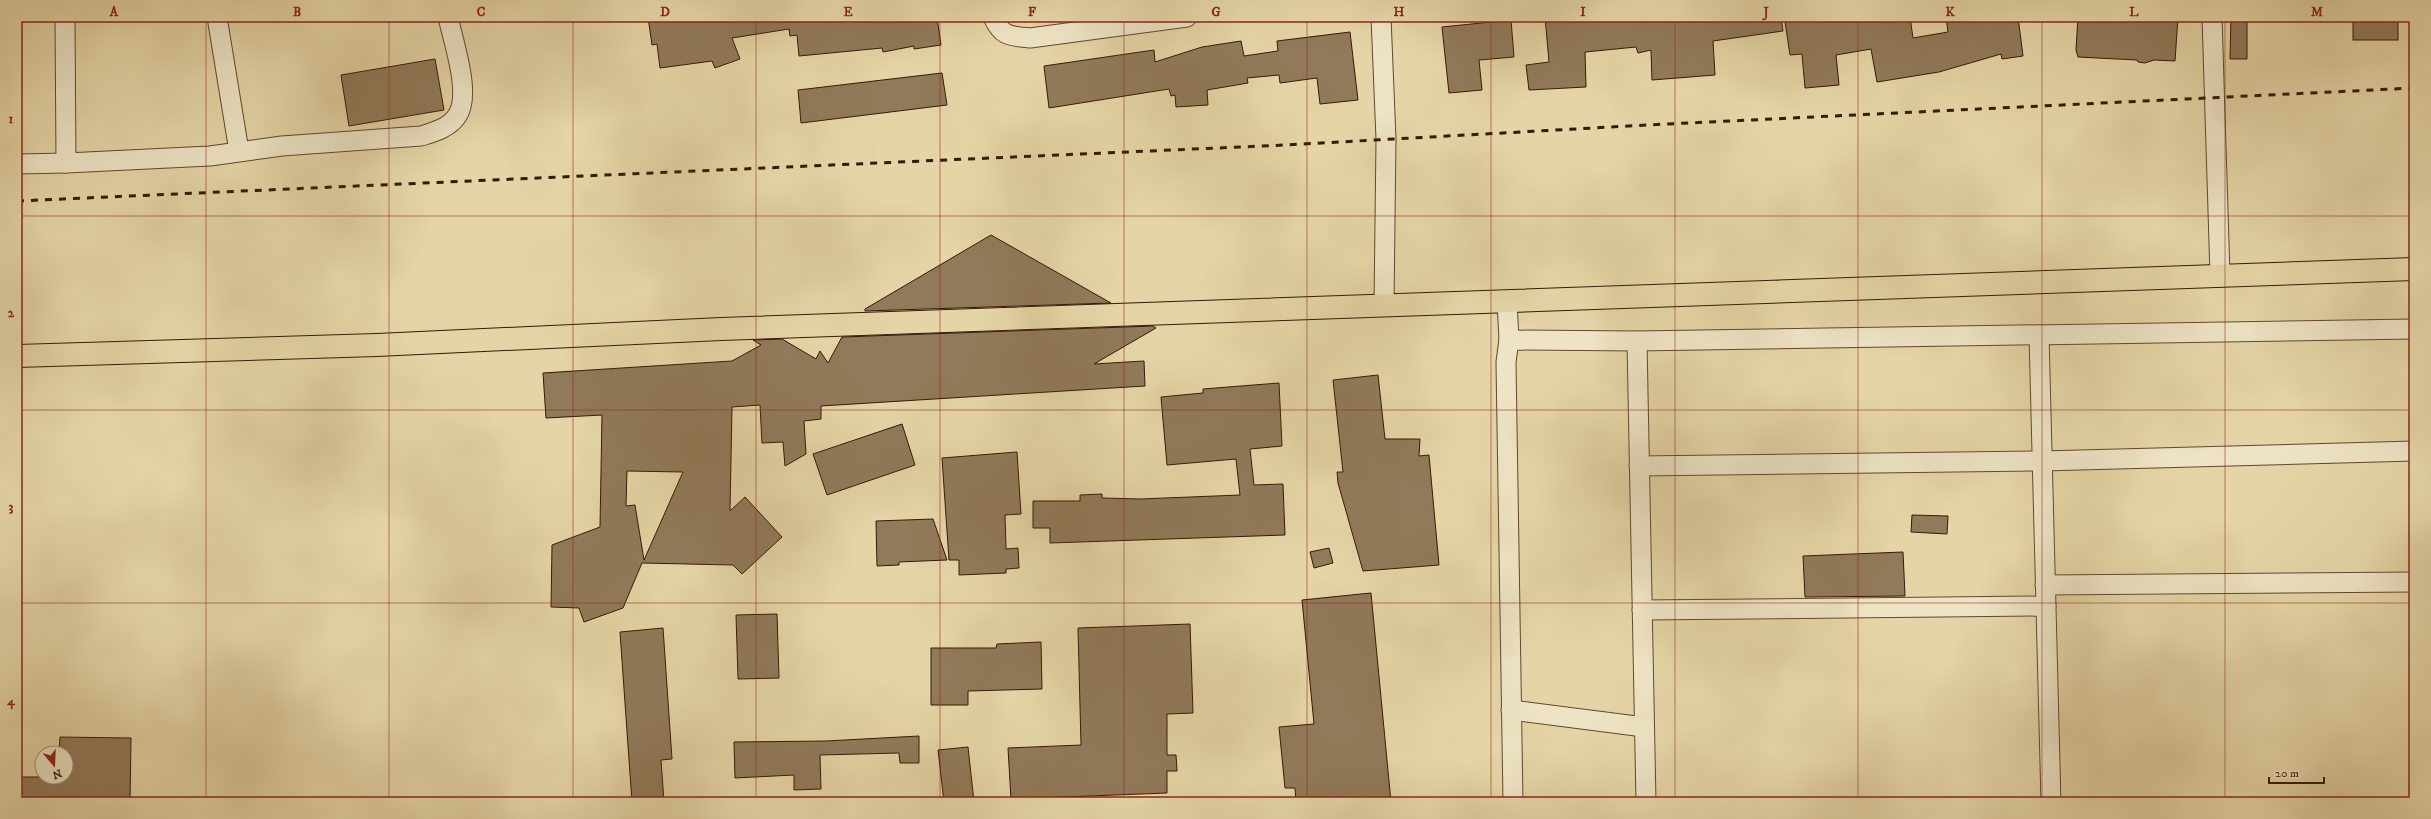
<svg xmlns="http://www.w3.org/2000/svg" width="2431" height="819" viewBox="0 0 2431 819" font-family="'IM FELL DW Pica',serif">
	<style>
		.building { fill: #917a59; stroke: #371806; fill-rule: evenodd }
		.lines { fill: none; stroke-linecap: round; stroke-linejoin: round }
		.minor-casing { stroke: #62472e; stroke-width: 21 }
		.primary-casing { stroke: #371806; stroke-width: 24 }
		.minor { stroke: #eee4c5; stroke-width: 19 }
		.primary { stroke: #e5d5a6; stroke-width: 22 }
		.rail { stroke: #371806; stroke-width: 3; stroke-dasharray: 7 7; stroke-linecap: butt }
		.grid { fill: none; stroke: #8f2418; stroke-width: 1; stroke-opacity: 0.55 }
		.neatline { fill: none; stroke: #8f2418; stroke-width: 1.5 }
		.grid-label { font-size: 13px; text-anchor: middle; font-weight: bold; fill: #8f2418 }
	</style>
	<rect width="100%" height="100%" fill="#e5d5a6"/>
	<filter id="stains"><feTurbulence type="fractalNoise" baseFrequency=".005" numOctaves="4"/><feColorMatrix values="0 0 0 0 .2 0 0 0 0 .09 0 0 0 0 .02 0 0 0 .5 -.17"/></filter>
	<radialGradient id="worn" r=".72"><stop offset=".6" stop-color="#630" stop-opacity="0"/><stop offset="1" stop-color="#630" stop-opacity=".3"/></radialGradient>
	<g class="building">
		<polygon points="648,17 937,17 941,45 914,49 914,46 883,52 882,48 799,56 797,35 790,36 789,29 732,38 740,59 715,68 712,61 660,68 657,44 652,45"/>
		<polygon points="1545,17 1670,17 1670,19 1686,17 1781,17 1783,31 1713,41 1715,75 1652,80 1651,50 1638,53 1636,47 1585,52 1586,87 1529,90 1526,65 1549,62"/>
		<polygon points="1813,17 1910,17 1913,38 1948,32 1946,17 2018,17 2023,56 2002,59 2001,54 1939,72 1877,82 1871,49 1836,55 1839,85 1805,88 1802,54 1790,55 1785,22"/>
		<polygon points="2078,17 2178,17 2175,61 2154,60 2145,63 2138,62 2137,60 2078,57 2076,50"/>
		<polygon points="2231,17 2247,17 2247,59 2230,59"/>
		<rect x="2353" y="17" width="45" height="23"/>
		<polygon points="1511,20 1514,57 1479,60 1482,90 1449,93 1442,27"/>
		<polygon points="1350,32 1358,100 1320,104 1317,78 1280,83 1279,75 1247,78 1248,83 1207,90 1208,105 1176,107 1175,95 1171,96 1169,89 1049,108 1044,66 1154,50 1155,62 1202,47 1241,41 1244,56 1278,51 1277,41"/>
		<polygon points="435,59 444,110 349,126 341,75"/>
		<polygon points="942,73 947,105 801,123 798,90"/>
		<polygon points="991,235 1111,303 865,311 865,309"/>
		<path d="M1153,326l3,2 -62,36 50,-3 1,25 -324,20v13l-17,2 2,33 -21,12 -2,-24 -21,1 -2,-38 -28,2 -2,104 15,-14 37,40 -40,37 -9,-9 -91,-2 -19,45 -39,14 -5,-14 -28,-1 1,-62 48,-18 2,-112 -56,3 -3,-45 189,-12 29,-16 -8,-5 29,-1 34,20 4,-8 8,12 14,-26zM627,471l56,1 -39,88 -9,-55 -9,1z"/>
		<polygon points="1378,375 1385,439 1420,439 1419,456 1429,455 1439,565 1363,571 1338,483 1337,472 1343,472 1333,380"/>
		<polygon points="1279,383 1282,446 1250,449 1254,485 1283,484 1285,535 1050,543 1050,528 1033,528 1033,501 1080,501 1080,495 1102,494 1102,498 1140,499 1240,495 1236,459 1167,465 1161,397 1203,393 1203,389"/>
		<polygon points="902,424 915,465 827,495 813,454"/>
		<polygon points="1017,452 1021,514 1005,515 1006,549 1018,548 1019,568 1006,569 1006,573 959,575 959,560 949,560 942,458"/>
		<polygon points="1912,515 1948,516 1947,534 1911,532"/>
		<polygon points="933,519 947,560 899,562 899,565 877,566 876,521"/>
		<polygon points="1329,548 1333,563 1314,568 1310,552"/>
		<polygon points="1903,552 1905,596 1805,597 1803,556"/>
		<polygon points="1371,593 1391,802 1296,802 1295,788 1285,788 1279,727 1314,724 1302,600"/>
		<polygon points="777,614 779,678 738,679 736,615"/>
		<polygon points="1190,624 1193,713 1167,714 1167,755 1176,755 1177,771 1167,771 1167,793 1011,799 1008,748 1081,745 1078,628"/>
		<polygon points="663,628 672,759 661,760 664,802 632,802 620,632"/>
		<polygon points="1041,642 1042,689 968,691 968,705 931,705 931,648 996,648 997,644"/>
		<polygon points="919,736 919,763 900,763 899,753 820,755 821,789 794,790 794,775 735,778 734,742 826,741"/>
		<polygon points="60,737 131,738 130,802 17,802 17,777 66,777 66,753 59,753"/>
		<polygon points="968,747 974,802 944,802 938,750"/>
	</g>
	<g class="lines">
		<defs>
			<g id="minor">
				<path d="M65,17l1,146 144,-7 72,-10 139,-10c13,-4 28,-8 36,-20 15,-21 -4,-75 -9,-99"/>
				<polyline points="217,17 239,151"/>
				<path d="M993,17c9,20 17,19 37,21l157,-21"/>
				<polyline points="1381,17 1386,139 1384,304"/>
				<polyline points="2212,17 2220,275"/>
				<polyline points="17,164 66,163"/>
				<polyline points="1507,301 1509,340"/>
				<polyline points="2039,335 2051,802"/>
				<polyline points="1637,341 1646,802"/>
				<polyline points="1639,466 2042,461 2414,451"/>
				<polyline points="2045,585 2414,582"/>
				<polyline points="1642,610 2046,606"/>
				<polyline points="1511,710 1644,727"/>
				<polyline points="1513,802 1506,362 1509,340 1637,341 2414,329"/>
			</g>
			<polyline id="primary" points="17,356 377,345 721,329 2414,269"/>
		</defs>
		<use href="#minor" class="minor-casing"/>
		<use href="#primary" class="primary-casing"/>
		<use href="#minor" class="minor"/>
		<use href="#primary" class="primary"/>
		<polyline class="rail" points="17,201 1285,145 1647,125 2414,88"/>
	</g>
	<path class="grid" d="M206,17v785M389,17v785M573,17v785M756,17v785M940,17v785M1124,17v785M1307,17v785M1491,17v785M1675,17v785M1858,17v785M2042,17v785M2225,17v785M17,216h2397M17,410h2397M17,603h2397"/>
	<rect width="2431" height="819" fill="none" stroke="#e5d5a6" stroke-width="44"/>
	<g transform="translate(54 765) rotate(161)"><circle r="19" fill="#eee4c5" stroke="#a59279"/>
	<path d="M0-3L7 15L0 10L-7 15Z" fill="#8f2418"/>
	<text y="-6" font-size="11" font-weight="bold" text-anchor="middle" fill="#371806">N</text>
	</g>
	<path d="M2269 777v6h55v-6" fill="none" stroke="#371806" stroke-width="2"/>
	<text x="2275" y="777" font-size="12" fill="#371806" stroke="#eee4c5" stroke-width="3" paint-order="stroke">20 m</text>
	<rect x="22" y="22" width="2387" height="775" class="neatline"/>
	<g class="grid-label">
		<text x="114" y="16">A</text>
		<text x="297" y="16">B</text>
		<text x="481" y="16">C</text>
		<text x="665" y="16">D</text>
		<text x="848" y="16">E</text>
		<text x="1032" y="16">F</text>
		<text x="1216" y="16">G</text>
		<text x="1399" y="16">H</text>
		<text x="1583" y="16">I</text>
		<text x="1766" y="16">J</text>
		<text x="1950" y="16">K</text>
		<text x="2134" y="16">L</text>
		<text x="2317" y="16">M</text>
		<text x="11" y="123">1</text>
		<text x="11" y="317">2</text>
		<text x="11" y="511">3</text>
		<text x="11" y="705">4</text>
	</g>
	<rect width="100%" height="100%" filter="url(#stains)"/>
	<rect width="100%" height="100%" fill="url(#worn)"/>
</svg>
